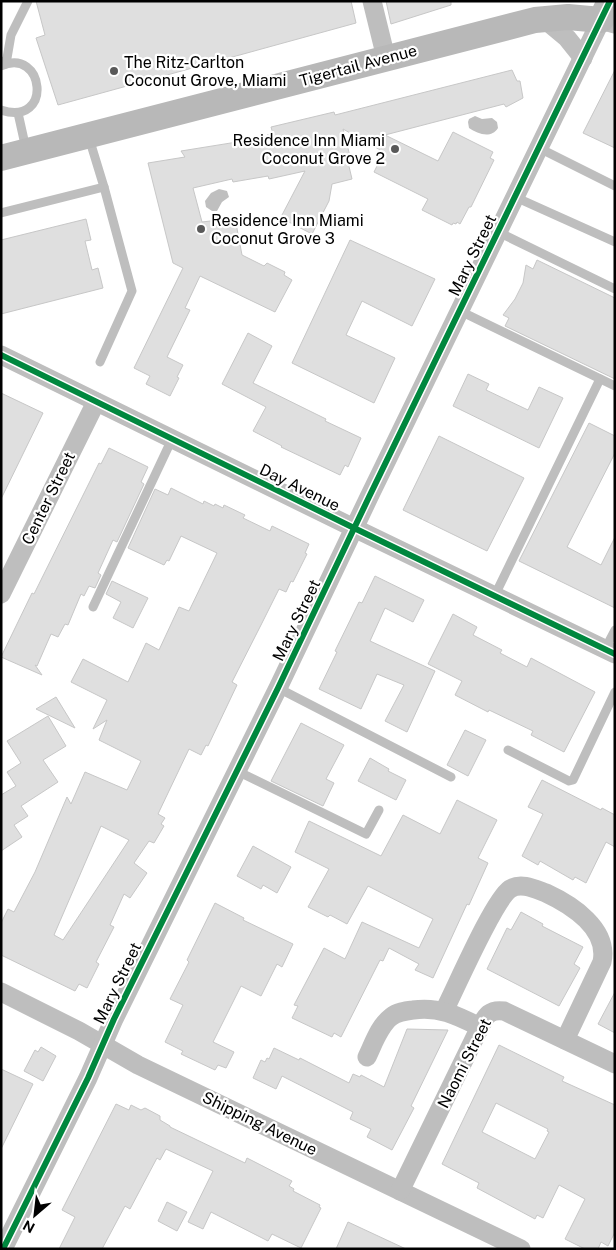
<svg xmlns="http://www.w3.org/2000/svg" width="616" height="1250" viewBox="0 0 616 1250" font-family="'Public Sans',sans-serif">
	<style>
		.water { fill: #bfbfbf }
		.building { fill: #dfdfdf; stroke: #c7c7c7; fill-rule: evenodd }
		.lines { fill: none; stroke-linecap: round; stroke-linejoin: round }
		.lane { stroke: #bebebe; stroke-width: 9 }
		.street { stroke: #bebebe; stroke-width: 19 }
		.secondary { stroke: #b8b8b8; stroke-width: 26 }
		.cycleway-casing { stroke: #fff; stroke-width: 9 }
		.cycleway { stroke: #00873e; stroke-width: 6 }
		.poi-dot { fill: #595959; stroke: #fff; stroke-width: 2 }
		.labels { text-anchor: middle; stroke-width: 4.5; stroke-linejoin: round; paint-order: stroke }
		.poi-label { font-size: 16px; fill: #000; stroke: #fff; text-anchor: start }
		.street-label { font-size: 16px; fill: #000; stroke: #fff }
	</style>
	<rect width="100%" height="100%" fill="#fff"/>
	<g class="water">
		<path d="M475,116l7,3 10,-1 5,4 1,6c-7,11 -20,6 -29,0l-1,-6 1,-3z"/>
		<polygon points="219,189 227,191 229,197 222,202 217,211 212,211 206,207 205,201 211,193"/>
	</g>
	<g class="building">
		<polygon points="36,1 351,1 356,23 58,105 36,38 45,35"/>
		<polygon points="386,1 451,1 451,5 391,24"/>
		<polygon points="512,70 517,81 520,81 523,98 506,107 504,104 385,135 438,161 453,132 493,152 490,158 494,160 471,207 469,207 460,224 457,222 456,224 453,223 452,225 422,210 428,199 374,172 384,152 343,129 351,160 347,158 352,179 332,184 329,201 312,234 285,220 286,217 282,215 305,171 269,179 268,176 233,182 232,179 193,188 202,222 235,218 242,255 264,266 267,263 285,272 284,275 292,280 275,312 200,276 185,308 190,310 167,357 183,365 177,377 179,378 170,396 146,384 150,376 134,368 183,268 173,263 148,163 185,157 181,151 268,137 267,135 273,134 271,127 334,112 335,115"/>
		<polygon points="615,70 615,148 583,133"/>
		<polygon points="86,219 91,240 85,241 92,270 98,268 103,288 1,314 1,240"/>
		<polygon points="350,240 435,279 412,326 362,301 346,335 395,358 374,403 292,363"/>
		<polygon points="537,260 615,298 615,379 505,326 509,318 503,315 515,299 523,283 526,265 533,269"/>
		<polygon points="248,333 272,346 253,383 326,419 325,421 361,438 348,467 345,465 340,475 281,447 282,446 253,431 266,407 222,384"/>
		<polygon points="468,374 489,384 486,390 528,410 539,387 563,398 539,448 453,406"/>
		<polygon points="1,393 43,413 1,499"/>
		<polygon points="589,423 615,436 615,453 567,547 601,565 615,537 615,608 519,561"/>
		<polygon points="439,436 524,478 487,551 403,510"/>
		<polygon points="109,448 148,467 141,482 144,484 117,542 113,540 98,573 101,575 95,588 89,586 84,596 81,594 68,625 65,624 58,637 51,634 37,666 35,665 42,675 1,657 32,593 34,594 99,463 101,464"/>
		<path d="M171,488l32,16 1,-3 10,5 1,-2 8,4 1,-3 21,10 -2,3 27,13 2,-5 37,18 -4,9 2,1 -14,28 -2,-1 -5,11 -7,-3 -18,36 -29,57 5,3 -29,61 -2,-1 -5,10 -12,-6 -31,65 7,4 -4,6 3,2 -10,17 -5,-2 -15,22 13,10 -17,25 -6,-4 -14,31 4,2 -18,35 3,2 -12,24 -8,-4 -4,7 -74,-36v-32l7,-14 6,3 21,-40 32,-75 4,7 14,-32 42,18 14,-29 -42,-21 8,-20 -14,9 14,-29 -36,-18 12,-23 45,23 18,-39 13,7 20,-43 10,4 28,-58 -36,-17 -12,25 -2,-1 -3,5 -36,-17 27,-59 13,6zM101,826l28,14 -66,100 -9,-5z"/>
		<polygon points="375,576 424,600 413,622 385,608 370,641 435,671 407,732 385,721 404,685 377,674 361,709 319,689 337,652 335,651 359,602 362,603"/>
		<polygon points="112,581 148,598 133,628 113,618 121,602 106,594"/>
		<polygon points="453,614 477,627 473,635 502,650 500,653 527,667 531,658 595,692 564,752 531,735 533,731 489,710 488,712 455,695 462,681 428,664"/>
		<polygon points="56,697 75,728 36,709"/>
		<polygon points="48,716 66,746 43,760 58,782 21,806 28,816 14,825 22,837 1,851 1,795 16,786 7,772 21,763 7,741"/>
		<polygon points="301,723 344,745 326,779 334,783 323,806 271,781"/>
		<polygon points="465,730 486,740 468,776 447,765"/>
		<polygon points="370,758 389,769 388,771 406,780 396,800 358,781"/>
		<polygon points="542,780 601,810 602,808 615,815 615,847 606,842 586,883 575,877 573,880 540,861 538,865 522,856 543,814 528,807"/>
		<polygon points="457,800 497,820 478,858 488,863 469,905 467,904 433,978 415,970 419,964 389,948 383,961 380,960 341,1037 334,1033 332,1037 292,1018 298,1006 294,1005 324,948 345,959 362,922 419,948 433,919 368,886 347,924 330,915 328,917 308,907 329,869 295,852 309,821 381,856 403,815 440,834"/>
		<polygon points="253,846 291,867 277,893 263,885 261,889 237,876"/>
		<polygon points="215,903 244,918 243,920 293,944 282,967 277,964 261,996 241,986 213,1042 234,1052 226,1068 218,1065 215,1070 181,1054 183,1051 165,1042 183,1005 170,999 189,962 187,960"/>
		<polygon points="521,912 543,924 542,926 583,947 574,964 580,968 559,1006 487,969 507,928 511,930"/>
		<polygon points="615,992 615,1033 598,1024"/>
		<polygon points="407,1029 448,1030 411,1106 414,1108 392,1150 367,1137 371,1129 350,1119 353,1112 282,1076 276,1089 253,1078 261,1060 265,1062 267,1058 269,1059 274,1048 299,1060 300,1058 349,1083 353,1074 360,1077 361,1075 384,1087"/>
		<path d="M499,1045l65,32 -2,4 53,24v127l-7,14 -7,-4 -3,7h-13l-20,-10 20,-40 -26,-14 -16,33 -6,-3 -2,4 -58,-31 2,-5 -37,-19zM496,1103l52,26 -1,2 2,1 -14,27 -53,-27z"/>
		<polygon points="41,1047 56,1056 43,1081 24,1071 35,1050 38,1052"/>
		<polygon points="1,1069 33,1084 1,1149"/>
		<polygon points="116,1104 129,1110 131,1105 141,1110 145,1108 160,1116 160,1120 170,1126 170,1127 245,1163 247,1158 292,1181 289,1186 294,1189 293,1191 320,1205 319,1207 321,1208 301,1248 272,1234 268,1241 211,1212 203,1229 188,1222 213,1171 166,1149 160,1160 157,1158 130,1209 125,1206 102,1249 59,1249 75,1217 62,1210"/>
		<polygon points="167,1202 187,1212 177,1231 158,1221"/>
		<polygon points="348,1222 406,1249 336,1249"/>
	</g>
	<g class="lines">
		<g class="lane">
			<polyline points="1,61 6,64 11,35 28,1"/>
			<path d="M1,66c43,-20 53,61 0,44"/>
			<polyline points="18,113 26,149"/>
			<polyline points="539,148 615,186"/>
			<polyline points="515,197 615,242"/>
			<polyline points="1,213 104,187 89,138"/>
			<polyline points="498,232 615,289"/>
			<polyline points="460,311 615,386"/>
			<polyline points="100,362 132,291 104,187"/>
			<polyline points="495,595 600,379"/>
			<polyline points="93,607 172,439"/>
			<polyline points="605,649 615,630"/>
			<polyline points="278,688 451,777"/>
			<polyline points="508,750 569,781 573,780 615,692"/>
			<polyline points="237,771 366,834 379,810"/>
		</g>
		<g class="street">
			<polyline points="372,1 386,58"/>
			<polyline points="543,18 567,38 583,58"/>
			<polyline points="1,355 354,528 615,654"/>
			<polyline points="1,594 96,402"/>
			<polyline points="1,992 79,1031 138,1065 521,1249"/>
			<path d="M444,1011c12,-23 49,-110 66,-122 11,-7 25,0 36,4 26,12 63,36 56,69l-37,78"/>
			<path d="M367,1057c6,-12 12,-31 24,-40 6,-5 14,-6 22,-7 26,-4 45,6 67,17"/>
			<path d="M400,1191l80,-164c6,-12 10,-18 24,-16l111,53"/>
			<polyline points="3,1249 88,1078 114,1019 278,688 369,497 601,20 615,24"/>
		</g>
		<polyline class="secondary" points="1,158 535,20 568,17 601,20 610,1"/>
		<defs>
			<g id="cycleway">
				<polyline points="1,355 354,528 615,654"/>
				<polyline points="3,1249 88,1078 114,1019 278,688 369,497 610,1"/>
			</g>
		</defs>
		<use href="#cycleway" class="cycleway-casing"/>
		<use href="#cycleway" class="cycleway"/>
	</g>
	<g class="poi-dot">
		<circle cx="114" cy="71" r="5"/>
		<circle cx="395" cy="149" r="5"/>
		<circle cx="201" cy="229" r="5"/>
	</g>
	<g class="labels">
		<g class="poi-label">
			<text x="124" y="68">The Ritz-Carlton<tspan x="124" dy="18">Coconut Grove, Miami</tspan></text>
			<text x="385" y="146" text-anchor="end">Residence Inn Miami<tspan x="385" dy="18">Coconut Grove 2</tspan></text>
			<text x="211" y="226">Residence Inn Miami<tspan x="211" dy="18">Coconut Grove 3</tspan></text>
		</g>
		<g class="street-label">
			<text transform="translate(358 65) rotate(-15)" y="6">Tigertail Avenue</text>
			<text transform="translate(472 255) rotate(-64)" y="6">Mary Street</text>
			<text transform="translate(300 487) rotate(26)" y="6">Day Avenue</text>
			<text transform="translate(48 498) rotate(-64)" y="6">Center Street</text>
			<text transform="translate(296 620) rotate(-64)" y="6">Mary Street</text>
			<text transform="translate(117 983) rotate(-64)" y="6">Mary Street</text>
			<text transform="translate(464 1063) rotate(-63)" y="6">Naomi Street</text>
			<text transform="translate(260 1123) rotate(26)" y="6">Shipping Avenue</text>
		</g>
	</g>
	<rect width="616" height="1250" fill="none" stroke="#000000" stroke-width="5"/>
	<g transform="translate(35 1215) rotate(208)" stroke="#ffffff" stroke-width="4" paint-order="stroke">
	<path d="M0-4L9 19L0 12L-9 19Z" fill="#000000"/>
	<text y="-8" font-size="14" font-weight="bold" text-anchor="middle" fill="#000000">N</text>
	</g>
</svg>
